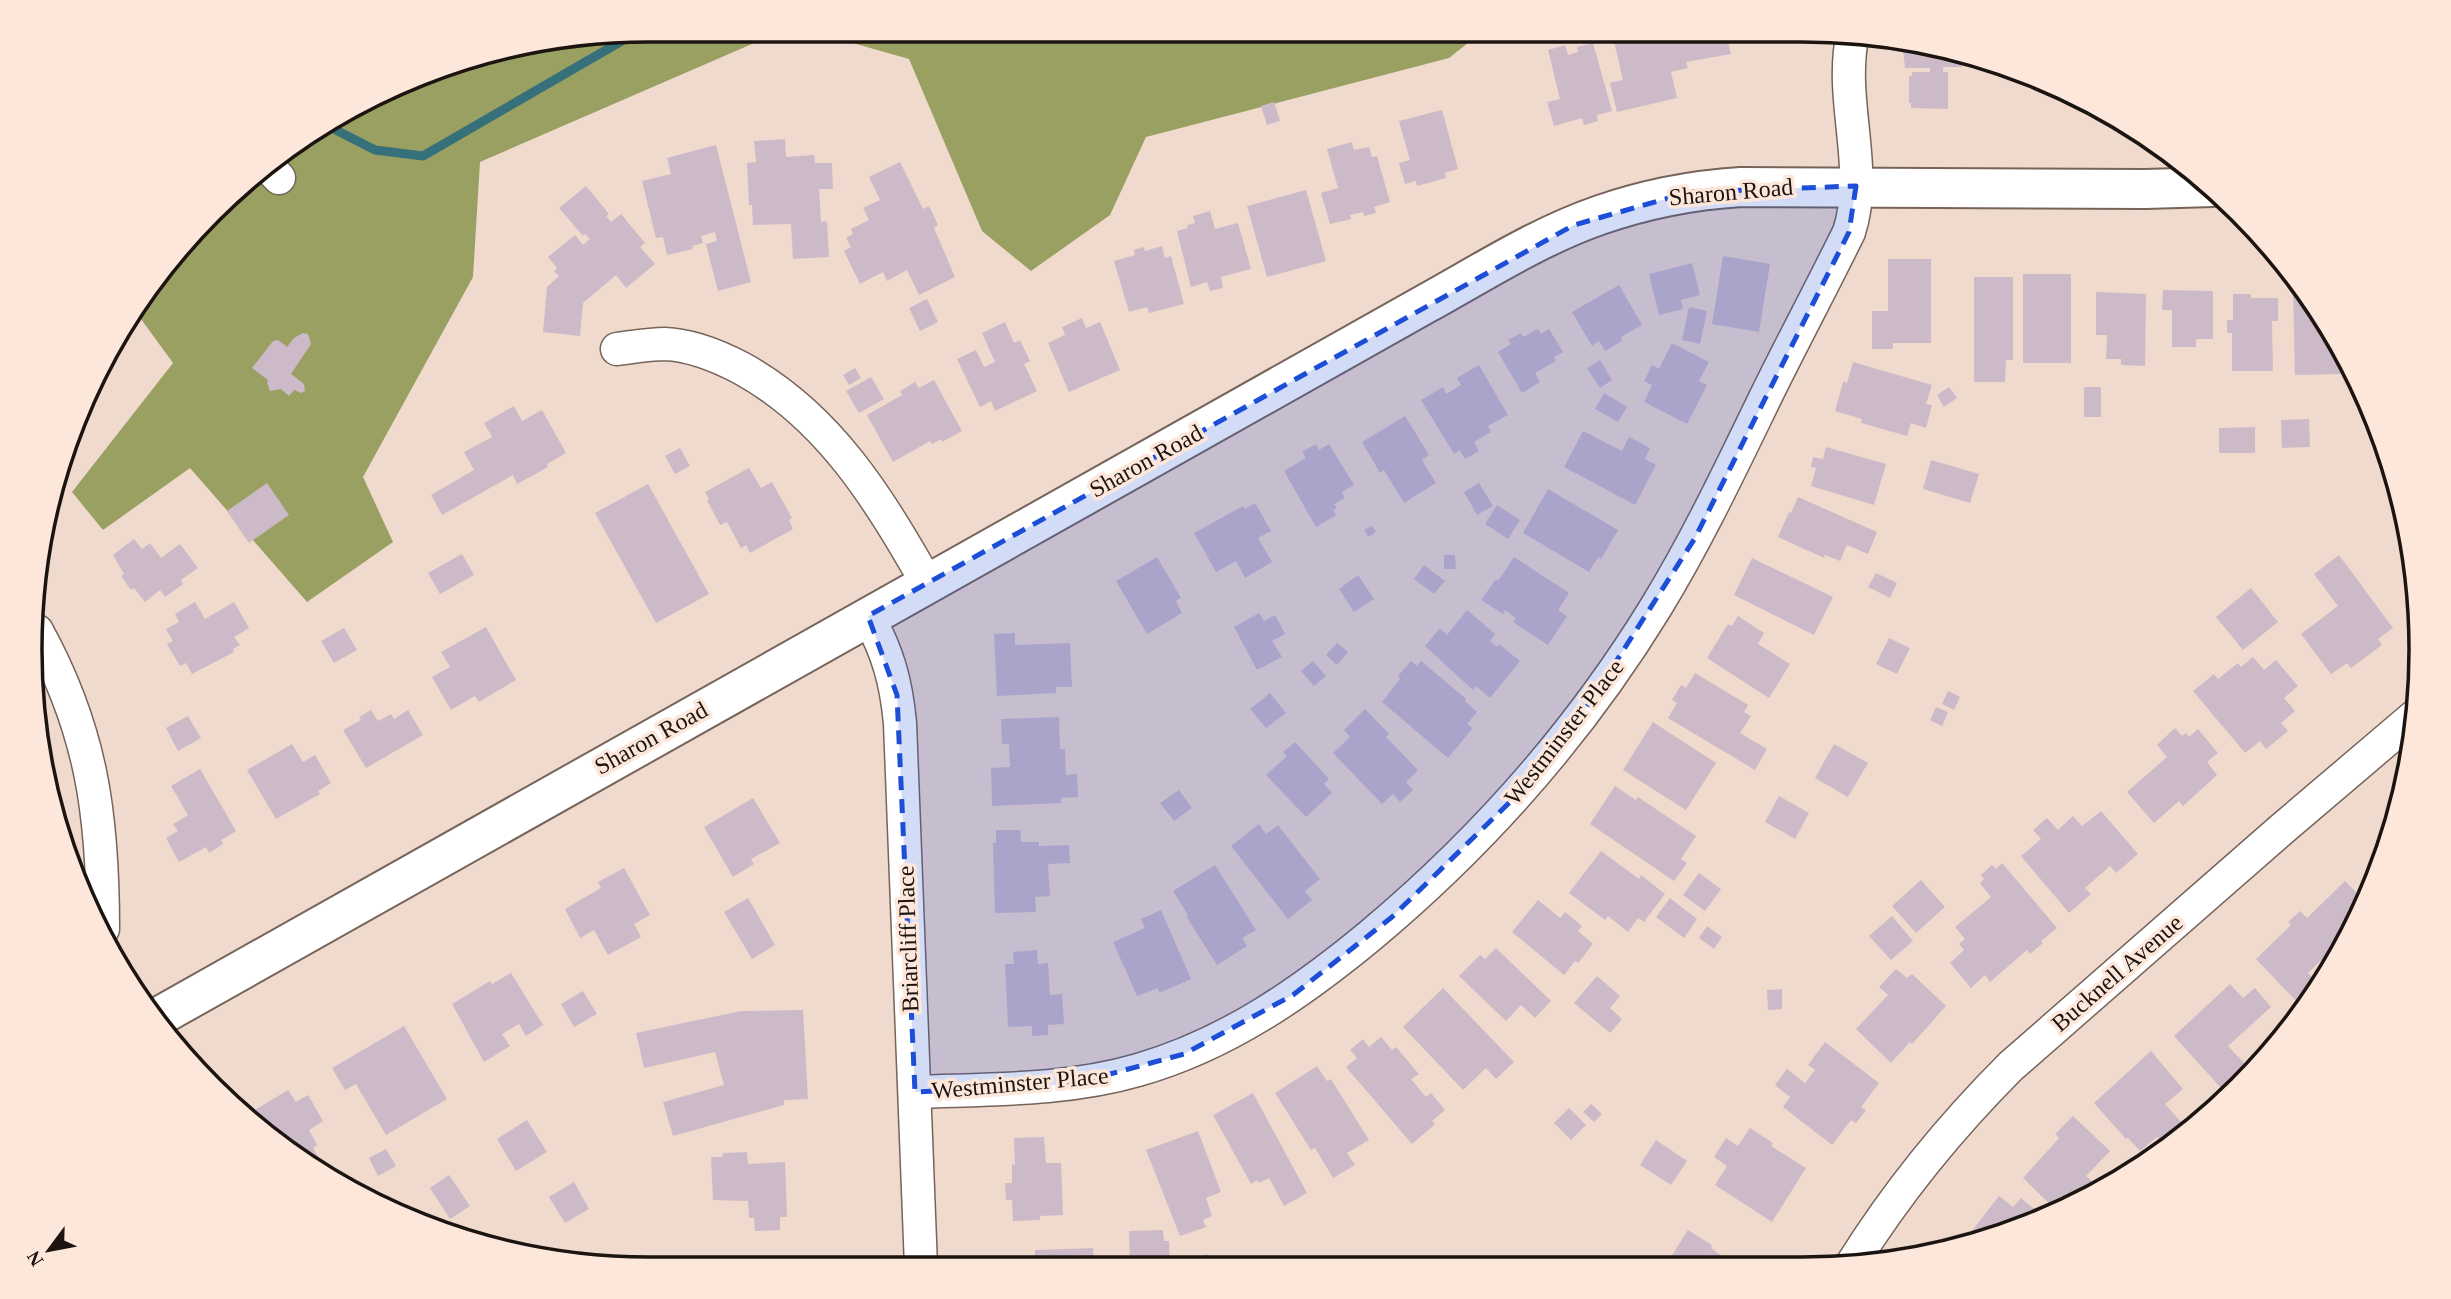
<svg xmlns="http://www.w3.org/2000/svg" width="2451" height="1299" viewBox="0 0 2451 1299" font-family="Georgia,serif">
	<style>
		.forest { fill: #99a061 }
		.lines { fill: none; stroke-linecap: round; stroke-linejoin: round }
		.stream { stroke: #36707b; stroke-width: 9 }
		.building { fill: #cdbac8 }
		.street-casing { stroke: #76645a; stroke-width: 35 }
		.secondary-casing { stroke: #76645a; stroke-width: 42 }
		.street { stroke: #fff; stroke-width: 32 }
		.secondary { stroke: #fff; stroke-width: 38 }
		.marked { fill: #1d4ed8; fill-opacity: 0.2; stroke: #1d4ed8; stroke-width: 5; stroke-dasharray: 14 9; stroke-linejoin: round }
		.labels { text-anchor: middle; stroke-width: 7; stroke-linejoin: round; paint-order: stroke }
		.street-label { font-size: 24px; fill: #1b1410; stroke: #fde7db }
		.rim { fill: none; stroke: #1b1410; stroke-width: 3.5 }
	</style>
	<rect width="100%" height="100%" fill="#f0dace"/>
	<g class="forest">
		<polygon points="650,30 784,30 480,162 473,277 363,477 393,542 307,602 190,468 103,530 72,492 173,363 133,308 134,306 272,158 450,63"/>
		<polygon points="807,30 1483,31 1449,58 1146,137 1110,215 1031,271 982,231 909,59"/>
	</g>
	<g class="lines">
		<polyline class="stream" points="330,127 375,150 423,156 639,31"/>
	</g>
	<g class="building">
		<polygon points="1516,31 1541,31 1542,33 1519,40"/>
		<polygon points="1637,31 1662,31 1662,33 1671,31 1725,31 1731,54 1686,62 1688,68 1671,72 1677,98 1617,112 1610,83 1623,80 1613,36"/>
		<polygon points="1902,41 1969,54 1962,54 1962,67 1943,67 1943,72 1948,72 1948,109 1911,108 1911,103 1909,103 1909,76 1912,76 1912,72 1930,72 1930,68 1905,68"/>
		<polygon points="1593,43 1612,111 1597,115 1598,121 1584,125 1582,118 1554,126 1547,102 1560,99 1548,50 1565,45 1568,55 1578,52 1577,47"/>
		<polygon points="1274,102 1280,121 1267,125 1261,106"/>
		<polygon points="1442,110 1458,169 1445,173 1446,178 1417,186 1416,181 1405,184 1399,163 1410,160 1399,121"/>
		<polygon points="785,139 786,157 814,155 815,163 832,163 833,189 819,189 821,222 827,221 829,257 793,259 791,224 753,225 752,205 749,205 747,163 756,162 754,141"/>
		<polygon points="1352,142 1354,150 1369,147 1372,157 1377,156 1390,202 1374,207 1376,213 1364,216 1363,212 1350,215 1351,219 1330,224 1321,193 1338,188 1327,149"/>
		<polygon points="716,145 751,282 718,291 706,244 717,241 715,232 701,236 703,243 692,246 693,249 667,255 663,237 656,238 642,181 671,174 667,158"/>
		<polygon points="900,162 923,209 929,206 938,225 934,228 955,277 919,295 907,270 887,281 883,272 860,284 844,251 851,247 846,238 853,234 851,229 869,220 863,208 880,200 869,177"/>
		<polygon points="586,186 609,214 606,216 611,222 621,214 645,243 640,247 655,264 626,288 616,275 583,303 580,336 543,332 547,287 559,276 554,271 557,268 548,257 575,235 583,245 590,239 585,234 583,236 559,208"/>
		<polygon points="1306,190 1326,261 1267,277 1247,206"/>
		<polygon points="1210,211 1215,229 1238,223 1251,269 1221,277 1223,288 1210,291 1207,282 1191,287 1177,231 1188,228 1187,225 1195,223 1193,216"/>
		<polygon points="1162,246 1165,258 1171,256 1184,304 1149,313 1147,307 1129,312 1114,261 1135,255 1134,250 1144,247 1145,251"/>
		<polygon points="1723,256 1770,264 1759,332 1712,324"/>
		<polygon points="1888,259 1931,259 1931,343 1893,343 1893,349 1872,349 1872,311 1888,311"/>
		<polygon points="1692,263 1700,295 1681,300 1683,309 1659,315 1649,274"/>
		<rect x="2023" y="274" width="48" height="89"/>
		<polygon points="1974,277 2013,277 2013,360 2006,360 2005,382 1974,382"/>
		<polygon points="1619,285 1642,325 1621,337 1622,341 1605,351 1599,341 1592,346 1572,312"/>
		<polygon points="2293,288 2303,288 2343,352 2343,374 2295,375"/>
		<polygon points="2163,290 2213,291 2213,339 2196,339 2196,347 2172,347 2172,310 2162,310"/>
		<polygon points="2096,292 2146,294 2145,366 2121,365 2121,359 2106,359 2107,335 2096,335"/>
		<polygon points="2233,294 2251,294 2251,298 2278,298 2278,321 2272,321 2273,371 2232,371 2232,333 2227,333 2227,320 2233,320"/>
		<polygon points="927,299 938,322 920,331 909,308"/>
		<polygon points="1689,307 1707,311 1700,344 1682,340"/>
		<polygon points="1082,318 1086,328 1100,322 1120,370 1069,392 1048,343 1065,335 1062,327"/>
		<polygon points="1005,322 1014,343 1020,340 1030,361 1024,364 1037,391 995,411 991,401 980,407 957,359 976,350 984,367 995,362 982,333"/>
		<polygon points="1538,329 1541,334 1549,329 1563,352 1554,357 1556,361 1535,373 1540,382 1522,393 1498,352 1511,344 1508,340 1521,333 1523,337"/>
		<polygon points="303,333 308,334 311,344 291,374 304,384 305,391 301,393 294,390 289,396 281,389 270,391 267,383 268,380 252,368 273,341 278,340 287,347 294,338"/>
		<polygon points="1672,343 1709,362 1699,381 1707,385 1687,424 1644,402 1652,385 1644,381 1652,365 1659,369"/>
		<polygon points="1600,360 1612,380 1600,388 1587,368"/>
		<polygon points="1853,362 1932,385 1926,404 1932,405 1926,428 1911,423 1907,436 1861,423 1862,419 1835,411 1843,382 1847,383"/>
		<polygon points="1479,365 1508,415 1488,426 1491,432 1474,442 1479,451 1465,459 1460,450 1454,454 1421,400 1443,387 1446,394 1461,385 1457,378"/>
		<polygon points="855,368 861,378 849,385 843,375"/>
		<polygon points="871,377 884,399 859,413 846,391"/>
		<polygon points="934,380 962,431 942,442 941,439 932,444 930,441 893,462 867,415 902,395 900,391 915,382 919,388"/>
		<polygon points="1949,387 1957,398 1944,407 1937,395"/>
		<rect x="2084" y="387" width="17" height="30"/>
		<polygon points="1604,393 1627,407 1618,422 1595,409"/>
		<polygon points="514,406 522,421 542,410 566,453 547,464 548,467 517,484 513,475 442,515 431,495 474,470 464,452 492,437 484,423"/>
		<polygon points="1405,416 1429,455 1422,460 1436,483 1404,503 1384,470 1380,473 1362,442"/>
		<polygon points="2309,419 2310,447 2282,448 2281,420"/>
		<polygon points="2255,427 2255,453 2219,453 2219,428"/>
		<polygon points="1583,431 1622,451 1629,437 1650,448 1645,459 1656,465 1635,505 1564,467"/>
		<polygon points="1316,444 1319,450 1329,444 1354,485 1342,492 1345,498 1334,504 1337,508 1333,510 1336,515 1316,527 1284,471 1306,458 1302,452"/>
		<polygon points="1826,447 1886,464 1874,505 1811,486 1816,468 1811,467 1813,457 1823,459"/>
		<polygon points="680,448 690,466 675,474 665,456"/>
		<polygon points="65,457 70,461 58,474"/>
		<polygon points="1931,460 1979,474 1970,503 1923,489"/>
		<polygon points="749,468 761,488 772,482 792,518 789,520 793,529 750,553 746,545 741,548 727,522 720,525 707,500 709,499 705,492"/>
		<polygon points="267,483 289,515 249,543 227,511"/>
		<polygon points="1479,483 1493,506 1477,515 1464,492"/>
		<polygon points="648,484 709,594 656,623 595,513"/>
		<polygon points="1548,489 1618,530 1601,559 1598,557 1589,572 1523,533"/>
		<polygon points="1798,497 1877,532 1868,554 1847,545 1840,561 1825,555 1824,558 1778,537 1789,512 1791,513"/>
		<polygon points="1255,503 1271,531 1258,538 1272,562 1245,578 1236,561 1216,572 1194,533 1243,506 1245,509"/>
		<polygon points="1497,505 1520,520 1508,539 1485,524"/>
		<polygon points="1372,526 1376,532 1368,537 1364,530"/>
		<polygon points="134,539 142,549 150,543 161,558 180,544 198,568 181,580 183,584 165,597 160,590 145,602 134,588 131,590 121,576 124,574 113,555"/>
		<polygon points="462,554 474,575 440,594 428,573"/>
		<polygon points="1444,555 1455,555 1456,569 1444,569"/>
		<polygon points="2339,555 2393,628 2378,639 2382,645 2351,668 2347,663 2331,674 2301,634 2338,606 2314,574"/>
		<polygon points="1157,557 1181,598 1176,601 1182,613 1147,634 1116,581"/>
		<polygon points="1514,557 1569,593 1558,610 1567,616 1548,645 1513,622 1516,618 1505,610 1503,614 1481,600 1496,579 1498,581"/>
		<polygon points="1752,558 1833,597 1814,635 1734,595"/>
		<polygon points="1424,565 1445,581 1434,594 1414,579"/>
		<polygon points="1876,573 1897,583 1890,598 1868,587"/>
		<polygon points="1358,575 1374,599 1354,612 1339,589"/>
		<polygon points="2251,588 2278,622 2243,650 2216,617"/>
		<polygon points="195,602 205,619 234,602 249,628 234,637 240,645 233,649 234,652 192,674 186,663 180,666 167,644 173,641 166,629 179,622 175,614"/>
		<polygon points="1467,610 1495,634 1490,641 1497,647 1499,644 1520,661 1490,698 1476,686 1473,690 1425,646 1440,628 1447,635"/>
		<polygon points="1259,613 1264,621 1275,615 1285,634 1272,641 1282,657 1257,670 1234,627"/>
		<polygon points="1738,616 1764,633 1758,644 1790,664 1769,698 1707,658 1728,624 1732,626"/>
		<polygon points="486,627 516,680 479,702 475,696 451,710 432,677 450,667 441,652"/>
		<polygon points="344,628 357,650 334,663 321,641"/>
		<polygon points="1015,633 1015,645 1070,643 1072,687 1056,687 1056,693 997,696 994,634"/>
		<polygon points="1889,638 1910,648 1897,674 1876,664"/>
		<polygon points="1337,643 1348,652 1337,665 1326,655"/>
		<polygon points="2253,657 2264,670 2276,660 2298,686 2284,698 2295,711 2281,723 2288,731 2266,749 2260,741 2245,753 2193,691 2214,674 2218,679 2238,663 2241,667"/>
		<polygon points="1313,661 1326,676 1314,686 1301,671"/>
		<polygon points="1411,661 1417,666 1421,661 1466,699 1465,701 1477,712 1467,724 1473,728 1448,758 1382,702 1400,679 1398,676"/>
		<polygon points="1695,673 1748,705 1744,712 1751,716 1740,733 1767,749 1755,770 1668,718 1677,703 1672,700 1681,685 1686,688"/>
		<polygon points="1948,691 1960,697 1954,710 1942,704"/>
		<polygon points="1270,693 1286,713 1266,728 1250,709"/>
		<polygon points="1936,707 1948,712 1942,726 1930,720"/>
		<polygon points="1365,709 1389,734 1386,737 1418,770 1406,782 1413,790 1400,802 1393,794 1382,804 1333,753 1350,737 1344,730"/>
		<polygon points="371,710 378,721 391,714 394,719 408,710 423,735 366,768 343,730 361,720 359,717"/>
		<polygon points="188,716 201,738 178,751 166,728"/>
		<polygon points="1059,717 1060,749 1065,749 1066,775 1077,774 1078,797 1061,798 1061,803 992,806 991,768 1010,767 1009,744 1002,744 1001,719"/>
		<polygon points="1653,722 1716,763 1686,810 1623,770"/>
		<polygon points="2175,728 2182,736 2186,733 2189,737 2198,729 2218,753 2207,762 2217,775 2183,806 2179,801 2154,823 2127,792 2167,757 2157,745"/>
		<polygon points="1295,742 1329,779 1324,784 1332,793 1306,817 1266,775 1287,756 1283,752"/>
		<polygon points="292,744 303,762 315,755 331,783 318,791 320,794 276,819 247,770"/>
		<polygon points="1834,744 1868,763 1848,797 1815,778"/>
		<polygon points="200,769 236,831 221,840 223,844 209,853 206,847 179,862 166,838 178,831 173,824 188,815 171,786"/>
		<polygon points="1615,786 1636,800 1638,797 1696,836 1681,859 1687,863 1674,881 1590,824"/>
		<polygon points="1179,790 1192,808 1174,821 1160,803"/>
		<polygon points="1779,796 1809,813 1795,839 1765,822"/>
		<polygon points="753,798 780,843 751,859 754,864 733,877 704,827"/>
		<polygon points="2101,811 2138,854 2116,873 2110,866 2085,888 2091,894 2069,913 2021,856 2041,839 2033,830 2047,818 2058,830 2073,816 2082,826"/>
		<polygon points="1259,824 1266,834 1278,825 1320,879 1305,891 1312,900 1288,919 1231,846"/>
		<polygon points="996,830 1020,830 1021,842 1039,842 1039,846 1069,845 1070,863 1048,864 1050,896 1035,897 1036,912 995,913 993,843 996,843"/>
		<polygon points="1601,851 1639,879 1641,875 1665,894 1644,922 1638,918 1628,932 1608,916 1605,920 1569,893"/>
		<polygon points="2002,863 2057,928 2041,941 2043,943 2030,954 2027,950 1990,982 1985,975 1971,988 1950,963 1964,950 1959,944 1965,939 1955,927 1991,897 1980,883 1984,879 1981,875 1992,865 1996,869"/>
		<polygon points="1215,865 1256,930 1242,938 1247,946 1217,965 1186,916 1188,915 1173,891"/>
		<polygon points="624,868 650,915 634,924 641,937 608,955 594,930 580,938 565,909 601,888 598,882"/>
		<polygon points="1699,873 1721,889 1705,911 1683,895"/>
		<polygon points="1921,880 1945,907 1916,933 1892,906"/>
		<polygon points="2345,881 2365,901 2340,956 2333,949 2308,973 2319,984 2301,1006 2256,959 2291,925 2288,922 2300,911 2307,918"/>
		<polygon points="748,898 775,945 752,959 724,912"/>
		<polygon points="1670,898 1697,919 1684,938 1656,917"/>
		<polygon points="1538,900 1560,918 1565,912 1582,926 1578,931 1593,944 1578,963 1575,961 1564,975 1512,932"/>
		<polygon points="1161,910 1191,979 1159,993 1158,988 1137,996 1113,942 1145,928 1141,919"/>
		<polygon points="1892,916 1913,941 1891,960 1869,936"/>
		<polygon points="1707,926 1722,937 1714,949 1699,938"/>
		<polygon points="1496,948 1551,1001 1535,1018 1521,1005 1506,1021 1459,976 1480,955 1485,959"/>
		<polygon points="1037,950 1038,964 1048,963 1050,995 1062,994 1064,1024 1048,1025 1048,1035 1032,1036 1032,1026 1008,1027 1005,964 1014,964 1013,952"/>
		<polygon points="1896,969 1907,978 1912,974 1946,1006 1912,1044 1910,1042 1891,1063 1856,1029 1888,995 1879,987"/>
		<polygon points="511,973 543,1025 526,1036 519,1024 502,1034 510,1046 484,1062 452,1004 490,981 492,984"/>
		<polygon points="1597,976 1620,996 1610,1008 1622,1019 1610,1033 1574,1003"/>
		<polygon points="2230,984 2243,998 2255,988 2271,1007 2228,1046 2245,1064 2242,1067 2249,1075 2229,1097 2174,1036"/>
		<polygon points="1443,988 1514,1062 1496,1079 1486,1068 1463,1090 1403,1027"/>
		<polygon points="1782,989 1782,1009 1768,1010 1767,990"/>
		<polygon points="583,991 597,1014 574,1027 561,1004"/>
		<polygon points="803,1010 808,1099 784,1100 784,1105 673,1136 663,1102 724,1085 715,1052 644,1068 636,1033 741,1011"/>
		<polygon points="404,1026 447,1099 386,1135 356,1084 345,1090 332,1068"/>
		<polygon points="1381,1037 1392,1050 1396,1047 1419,1074 1411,1079 1426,1097 1431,1093 1445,1110 1432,1121 1435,1124 1412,1144 1346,1067 1357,1058 1350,1050 1363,1039 1369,1047"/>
		<polygon points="1825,1042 1879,1083 1861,1107 1866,1110 1856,1123 1851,1120 1832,1145 1783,1107 1790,1097 1775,1085 1787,1069 1805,1083 1815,1070 1808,1065"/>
		<polygon points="2151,1051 2183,1089 2165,1104 2187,1129 2166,1148 2157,1137 2140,1151 2128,1138 2126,1139 2094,1103"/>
		<polygon points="1317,1066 1327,1081 1331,1079 1369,1140 1347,1153 1355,1165 1333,1178 1315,1148 1311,1150 1275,1093"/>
		<polygon points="288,1090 296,1102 308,1095 323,1121 309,1130 317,1145 313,1148 329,1174 327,1175 250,1113"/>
		<polygon points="1253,1093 1307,1193 1284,1206 1269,1178 1259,1183 1257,1180 1251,1184 1213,1115"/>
		<polygon points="1591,1104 1602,1114 1594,1122 1583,1112"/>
		<polygon points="1569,1108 1586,1125 1571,1140 1554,1123"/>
		<polygon points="2073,1116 2110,1151 2086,1176 2099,1188 2055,1209 2023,1178 2059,1138 2055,1134"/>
		<polygon points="527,1120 547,1152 516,1171 497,1139"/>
		<polygon points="1750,1128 1773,1143 1771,1146 1806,1168 1772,1222 1715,1185 1727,1166 1714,1157 1726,1138 1738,1146"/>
		<polygon points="1198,1131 1221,1192 1206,1198 1212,1216 1203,1220 1206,1227 1180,1236 1146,1150"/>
		<polygon points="1044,1137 1046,1163 1061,1163 1063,1215 1040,1216 1040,1220 1013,1221 1012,1200 1006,1200 1005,1183 1012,1183 1012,1164 1015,1165 1014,1138"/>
		<polygon points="1656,1140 1687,1161 1671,1185 1640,1165"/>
		<polygon points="386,1149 396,1166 378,1176 369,1158"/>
		<polygon points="747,1152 748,1164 785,1162 787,1217 780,1217 780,1230 755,1231 754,1218 749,1218 748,1201 713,1200 711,1157 722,1157 723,1153"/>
		<polygon points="449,1175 470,1206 450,1219 430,1188"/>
		<polygon points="574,1182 589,1209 565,1223 549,1197"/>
		<polygon points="1999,1196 2013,1207 2021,1198 2043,1216 2001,1236 1975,1242 1968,1236"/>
		<polygon points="1163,1230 1164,1241 1169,1241 1170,1266 1130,1266 1129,1231"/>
		<polygon points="1688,1230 1712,1245 1711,1248 1722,1256 1716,1265 1666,1265"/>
		<polygon points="1093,1248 1094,1266 1012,1267 1012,1259 1035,1258 1035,1250"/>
		<polygon points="1207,1254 1212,1266 1178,1266"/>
	</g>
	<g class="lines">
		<defs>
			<g id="street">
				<polyline points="266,164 279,178"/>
				<path d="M617,349c16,-2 32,-5 48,-5 26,1 53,12 76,24 88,48 138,131 186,215"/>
				<path d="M868,616c20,37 28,65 32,107l21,544"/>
				<path d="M37,631c55,100 66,185 66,298"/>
				<path d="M915,1092c74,-3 151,-1 223,-22 88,-25 163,-77 233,-135 111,-93 209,-204 285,-328 41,-67 75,-139 110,-211 27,-55 56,-109 83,-164 21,-64 -11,-133 4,-199"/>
				<path d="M1852,1264c45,-72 99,-138 159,-198l271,-237 134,-114"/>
			</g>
			<path id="secondary" d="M158,1017l1269,-714c56,-31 112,-67 173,-88 46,-16 93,-25 141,-28l404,2 68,-2"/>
		</defs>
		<use href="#street" class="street-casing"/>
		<use href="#secondary" class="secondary-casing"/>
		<use href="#street" class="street"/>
		<use href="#secondary" class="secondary"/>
	</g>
	<path class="marked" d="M1856,186l-7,46 -154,306 -108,169 -74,92 -121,118 -99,78 -109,59 -111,30 -158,8 -18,-397 -29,-79 706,-391 116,-33z"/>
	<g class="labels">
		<g class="street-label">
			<text transform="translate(1731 192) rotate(-5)" y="8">Sharon Road</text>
			<text transform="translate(1146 461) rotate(-29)" y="8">Sharon Road</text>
			<text transform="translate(1564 732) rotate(-52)" y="8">Westminster Place</text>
			<text transform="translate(651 738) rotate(-29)" y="8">Sharon Road</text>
			<text transform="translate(908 939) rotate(-92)" y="8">Briarcliff Place</text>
			<text transform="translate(2117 973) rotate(-41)" y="8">Bucknell Avenue</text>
			<text transform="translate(1020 1083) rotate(-5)" y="8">Westminster Place</text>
		</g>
	</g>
	<path d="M0 0H2451V1299H0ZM649 42H1802A607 607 0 0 1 2409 649V650A607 607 0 0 1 1802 1257H649A607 607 0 0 1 42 650V649A607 607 0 0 1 649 42Z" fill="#fde7db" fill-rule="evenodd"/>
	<path class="rim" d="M649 42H1802A607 607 0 0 1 2409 649V650A607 607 0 0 1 1802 1257H649A607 607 0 0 1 42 650V649A607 607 0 0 1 649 42Z"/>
	<g transform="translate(49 1250) rotate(238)" stroke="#fde7db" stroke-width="5" paint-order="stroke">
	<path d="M0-5L12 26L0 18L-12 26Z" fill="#1b1410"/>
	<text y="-10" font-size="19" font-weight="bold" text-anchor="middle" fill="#1b1410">N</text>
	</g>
</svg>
